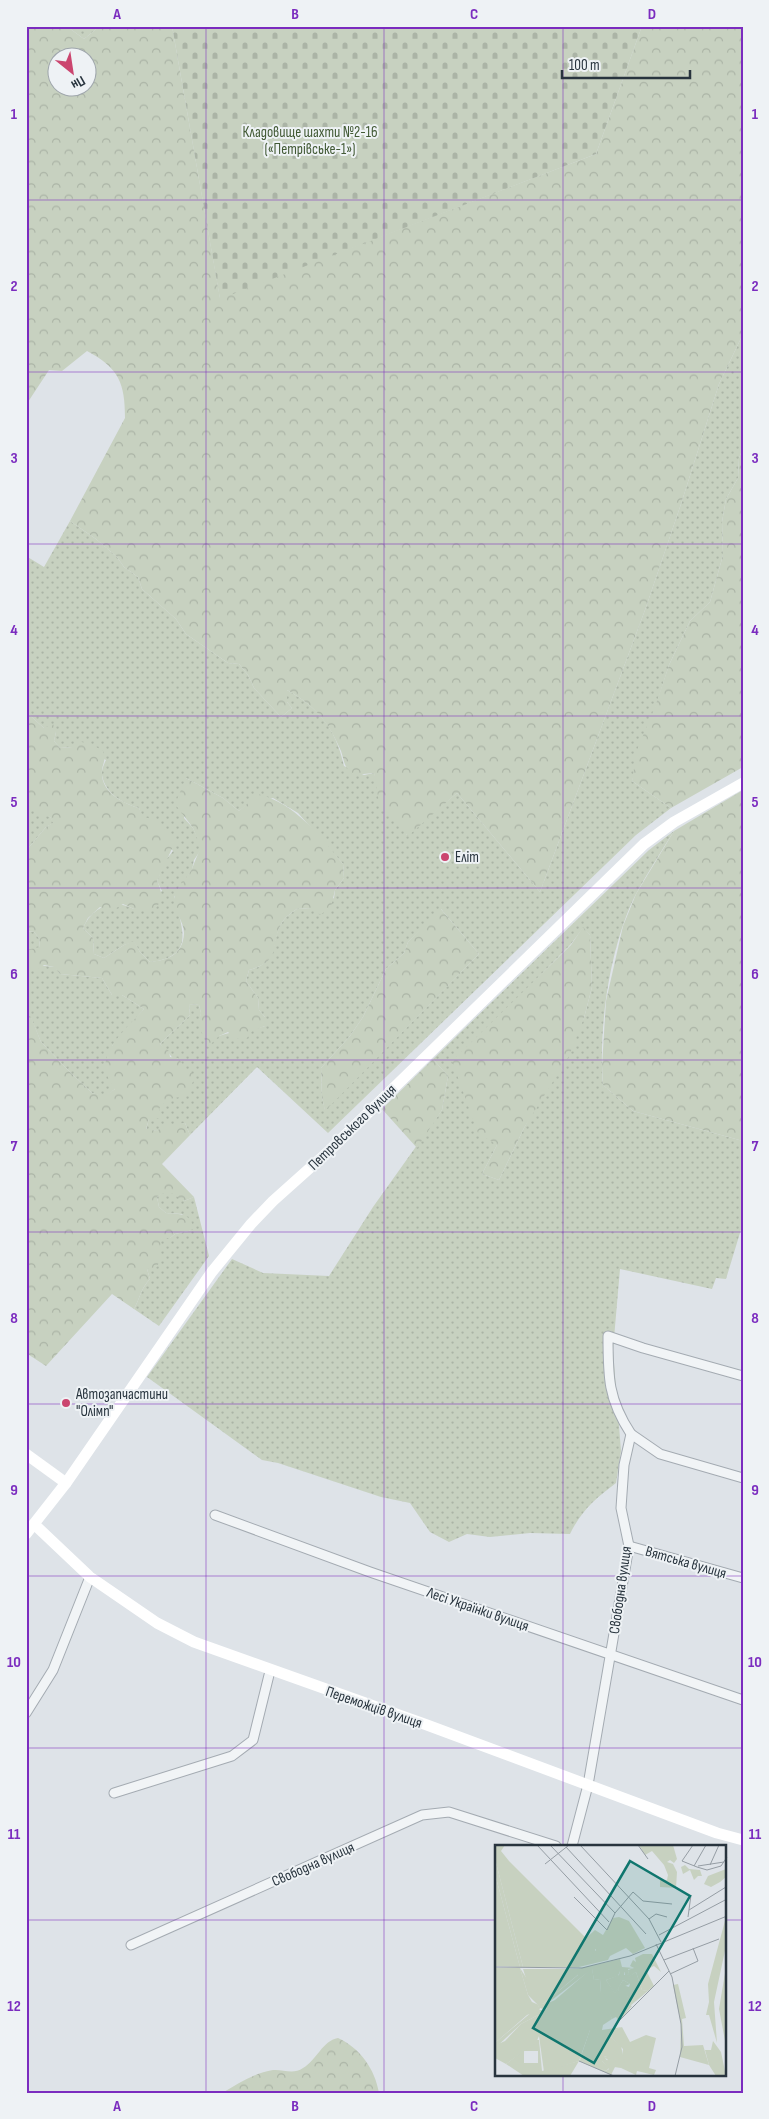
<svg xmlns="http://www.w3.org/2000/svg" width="769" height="2119" viewBox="0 0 769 2119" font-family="'Sofia Sans Condensed',sans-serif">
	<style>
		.grass { fill: url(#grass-dots); fill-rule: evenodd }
		.forest { fill: url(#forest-crowns); fill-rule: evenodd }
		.cemetery { fill: url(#cemetery-stones) }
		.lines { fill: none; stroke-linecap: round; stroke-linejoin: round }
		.street-casing { stroke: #a4abb2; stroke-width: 11 }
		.street { stroke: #f1f4f6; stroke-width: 9 }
		.secondary { stroke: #fff; stroke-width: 11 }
		.grid { fill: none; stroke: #7b2cbf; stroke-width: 1; stroke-opacity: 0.55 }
		.poi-dot { fill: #cb456f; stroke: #eef2f5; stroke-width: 2 }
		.labels { text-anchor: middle; stroke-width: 4; stroke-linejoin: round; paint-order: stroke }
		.park-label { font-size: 15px; fill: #425a35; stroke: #eef2f5 }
		.poi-label { font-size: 15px; fill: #28343e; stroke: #eef2f5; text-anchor: start }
		.street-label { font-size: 15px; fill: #28343e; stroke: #eef2f5 }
		.inset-road { fill: none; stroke: #959da4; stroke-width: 1 }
		.view { fill: #0f766e; fill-opacity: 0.15; stroke: #0f766e; stroke-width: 2.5 }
		.inset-edge { fill: none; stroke: #28343e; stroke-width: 2.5 }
		.neatline { fill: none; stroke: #7b2cbf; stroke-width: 2 }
		.grid-label { font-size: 16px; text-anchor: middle; font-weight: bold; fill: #7b2cbf }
	</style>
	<defs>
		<pattern id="grass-dots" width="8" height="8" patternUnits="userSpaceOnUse" patternTransform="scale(1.25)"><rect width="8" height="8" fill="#c7d1c0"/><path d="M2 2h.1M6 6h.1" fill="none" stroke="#abb4a6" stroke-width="1.8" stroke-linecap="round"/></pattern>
		<pattern id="forest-crowns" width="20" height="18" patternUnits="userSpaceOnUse" patternTransform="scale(1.25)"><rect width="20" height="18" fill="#c7d1c0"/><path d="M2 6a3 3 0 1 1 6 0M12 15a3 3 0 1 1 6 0" fill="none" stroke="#abb4a6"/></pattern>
		<pattern id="cemetery-stones" width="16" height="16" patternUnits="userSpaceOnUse" patternTransform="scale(1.25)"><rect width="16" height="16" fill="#c7d1c0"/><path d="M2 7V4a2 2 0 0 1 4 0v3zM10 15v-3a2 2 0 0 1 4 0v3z" fill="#abb4a6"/></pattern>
	</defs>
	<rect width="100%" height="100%" fill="#dee3e8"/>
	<g class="grass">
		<polygon points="70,26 100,26 84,39 69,28"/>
		<path d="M743,334v114l-4,10 -1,20 -12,21 -4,23 1,33 -13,47 -20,19 -21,44 -37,116 39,27 -35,27 -308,298 -71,-66 -67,68 -5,-12 -28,8 -11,-1 3,-12 15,-16 8,-5 12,-25c-8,-9 -15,-20 -24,-28l30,-29 -1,-11 10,1 2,8 -2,11 20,12c15,-6 31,-4 46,-10v-9l-6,-7 -1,-12 -12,-17 3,-11c34,-9 19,-27 34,-49 3,-5 10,-9 15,-13l13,1 23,-11 1,-8 9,-12 -1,-14 -45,-51 -25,-15 -25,6 -9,7 -16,-13 -37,-20 -2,40 9,10 9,20 -8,12 -2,10 -18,27c9,33 21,60 -24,65l-10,-10 -6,-10 -10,3 -20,13 -10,-4 -1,-16 -10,-10c9,-21 30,-30 51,-19l28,-18 -5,-10 8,-20 8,-10 -31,-34 -3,-9c-15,-4 -34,-14 -37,-33 -1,-4 2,-11 4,-15l-34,-13 -12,1 -6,-7 2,-9 -12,-4 -18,-16v-156l18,11 26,-46 26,18 21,18 7,10 14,10 4,12 34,30 10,15 42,29 11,1 9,11 6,13 27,29 11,-9 -5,-6v-12c32,18 49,39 57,76l20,9 10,-2 3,9 30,53 50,-42 83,99 105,-282 36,-106 38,-120zM441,909l38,45 -154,156 -3,-13 -1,-29 29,-32 13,-19 23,-48 18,-16 4,-11z"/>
		<polygon points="26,802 50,817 54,823 46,827 26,851"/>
		<path d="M674,831c-13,21 -26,41 -38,63 -26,51 -38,134 -33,191l30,26 110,30v82l-17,56 -10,-1 -4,11 -92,-20 -7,81 8,101 -5,32c-20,15 -35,28 -46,51l-40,-1 -40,4 -23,-3 -18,8 -19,-10 -20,-29 -29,-6 -103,-34 -16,-3 -115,-83 85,-118 31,14 66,3 44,-69 69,-97 6,-34 -15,-17 216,-209zM583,928l7,7 2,52 -8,31 -60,110 -25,52 -17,-6 15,-29 20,-146 54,-55z"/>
		<polygon points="26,931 34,932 39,938 40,948 26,950"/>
		<polygon points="26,964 55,967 60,974 102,978 112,995 122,995 144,1009 112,1046 115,1089 105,1097 92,1093 70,1072 41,1042 31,1018 26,1014"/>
		<path d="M165,1191l8,1 11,9 10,-4 15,59 -50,70 -25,-17c6,-11 7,-21 16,-30l-3,-10 15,-32 8,1 5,-4 18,-4 -11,-16 -16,-1 -7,-6 -2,-10z"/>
	</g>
	<g class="forest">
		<path d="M26,26h44l-1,2 15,11 16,-13h72l48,272 376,-144 46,-128h101v308l-24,50 -38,120 -36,106 -105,282 -83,-99 -49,43 -20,-21 -9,-13 -5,-29 -21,2c-10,-10 -8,-12 -12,-24 -12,-29 -27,-46 -54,-61v12l5,6 -11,9 -27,-29 -6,-13 -9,-11 -11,-1 -42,-29 -10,-15 -34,-30 -4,-12 -14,-10 -7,-10 -21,-18 -26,-18 55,-103c0,-35 -6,-50 -38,-67l-25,20 -13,-1 -23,35zM58,58h30v30h-30z"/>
		<polygon points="743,448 743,767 671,808 632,781 637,750 655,707 669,665 690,621 710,602 723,555 722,522 726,499 738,478 739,458"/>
		<path d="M26,712l18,16 9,-4 3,8 -2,9 6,7 12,-1 5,-6 14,3 12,7c4,12 -2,13 -1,23 0,19 23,30 37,34l4,9 10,2 23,21 -19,41c6,12 6,20 -4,30l-19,-2 -11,-5 -13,8 -10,-5 -12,11 -5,10 10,10 1,16 10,4 20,-13 10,-4 6,11 10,10c18,-2 33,-7 34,-29 0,-12 -11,-22 -10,-34 1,-11 13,-20 18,-30 3,-8 5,-14 9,-21l-8,-20 -18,-24 11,-26 37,20 16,13 19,-17c37,9 62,42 85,70l1,14 -9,12 -4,17 -11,8 -9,-6 -13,-1c-5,4 -12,8 -15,13 -15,23 2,39 -34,49l-3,11 12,17 1,12 6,7v9l-13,5 -5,7 -12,1 -7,-7 -9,4 -11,11 -10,-23 3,-11 -2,-8 -10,-1 1,11 -30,29 9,7 1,6 8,1 6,8v6l8,1 3,5 -10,19c-12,0 -19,2 -26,12l5,9 -15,1 -3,10 11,2 7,-6 21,-2 5,12 -28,29 32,33 -10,4c-12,-7 -14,-13 -27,-4l2,10 7,6c13,1 27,0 27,17l-18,4 -5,4h-8c-4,10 1,17 -5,29l-10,2 3,10c-9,9 -10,19 -16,30l-22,-15 -66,72 -20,-13v-339l5,3 10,25 29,30 22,21 13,3 10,-7c-3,-4 -6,-9 -8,-14 -9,-24 23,-50 37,-66l-22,-14h-10l-10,-17 -42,-4 -6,-7 -10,-2 -7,5 -11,-6v-14l14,-3 -1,-9 -5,-6 -8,-1v-80l20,-24 7,-4 -3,-6 -8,-2 -16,-13z"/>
		<polygon points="743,790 743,1141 633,1111 603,1085 602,1066 606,1001 623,926 636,894 674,831"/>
		<polygon points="440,908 479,954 325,1111 322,1097 321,1068 350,1036 363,1017 386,969 404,953 408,942"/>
		<polygon points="583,927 590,935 592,987 584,1018 569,1056 524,1128 499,1180 482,1174 497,1145 478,1133 452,1061 571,945"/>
		<polygon points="433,1059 448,1076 442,1110 417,1148 382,1109"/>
		<path d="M338,2038c22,10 37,31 41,55h-157c16,-9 32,-20 51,-23 10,-1 20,5 30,-2 14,-8 19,-27 35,-30z"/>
	</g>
	<polygon class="cemetery" points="172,26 642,26 596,154 220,299"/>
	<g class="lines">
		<defs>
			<g id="street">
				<polyline points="631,1434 660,1454 743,1478"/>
				<polyline points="215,1515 370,1572 743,1700"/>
				<polyline points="629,1546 743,1578"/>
				<polyline points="26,1713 53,1670 90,1577"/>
				<polyline points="114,1793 232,1756 253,1740 270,1671"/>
				<path d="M572,1846l16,-61 41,-239 -8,-38 3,-43 7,-31c-23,-35 -23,-57 -23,-98l35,12 100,28"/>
				<polyline points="131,1945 422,1815 449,1812 556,1846"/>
			</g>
		</defs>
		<use href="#street" class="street-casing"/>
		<use href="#street" class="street"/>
		<g class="secondary">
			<polyline points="26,1454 66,1483"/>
			<polyline points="34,1524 90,1577 157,1623 194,1642 427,1725 717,1833 743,1840"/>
			<polyline points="26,1534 66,1483 211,1273 251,1224 273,1201 330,1150 644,844 674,822 743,783"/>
		</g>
	</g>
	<path class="grid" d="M206,26v2067M384,26v2067M563,26v1820M26,200h717M26,372h717M26,544h717M26,716h717M26,888h717M26,1060h717M26,1232h717M26,1404h717M26,1576h717M26,1748h717M26,1920h471M725,1920h18M563,2075v18"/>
	<g class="poi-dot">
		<circle cx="445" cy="857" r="5"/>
		<circle cx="66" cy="1403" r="5"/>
	</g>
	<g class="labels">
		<g class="park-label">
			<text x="310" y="137">Кладовище шахти №2-16<tspan x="310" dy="17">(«Петрівське-1»)</tspan></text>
		</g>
		<g class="poi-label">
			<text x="455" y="862">Еліт</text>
			<text x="76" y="1399">Автозапчастини<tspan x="76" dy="17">"Олімп"</tspan></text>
		</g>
		<g class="street-label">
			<text transform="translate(352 1127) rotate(-44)" y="5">Петровського вулиця</text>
			<text transform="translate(686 1562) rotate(16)" y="5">Вятська вулиця</text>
			<text transform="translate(620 1590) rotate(-82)" y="5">Свободна вулиця</text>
			<text transform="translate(478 1609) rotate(19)" y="5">Лесі Українки вулиця</text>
			<text transform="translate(374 1707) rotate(19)" y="5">Переможців вулиця</text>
			<text transform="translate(313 1864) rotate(-24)" y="5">Свободна вулиця</text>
		</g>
	</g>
	<g transform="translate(495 1845)">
		<rect width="231" height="231" fill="#dee3e8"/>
		<path d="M0,14l28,108h-3l-25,-93zM124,72l10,4 16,27 -12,6 -7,-6 -16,8 -2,4 -29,7 17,-17 -10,-12 9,-8 8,5 10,-17zM125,114l2,8 12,1 -6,1 1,5 -4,2v-4l-5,-1 -2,5 -12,4 9,13 8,-13 7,4 -12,5 10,22 -9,10 -3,-4 -4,2 -11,-26 -1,-14 -6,1 -2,-11 -44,34 -2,7 -6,-2 -2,7 -17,9 -26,24 1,-6 43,-36 -11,-11 -8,-27 23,36 35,-29v-6zM141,127l6,18 6,1 -18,15 -3,-10 8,-4 -7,-15zM183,139l8,34 -4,1 2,27 19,-1 6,20 -29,-8 1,-33 -8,-39zM127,182l8,15 16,-7 10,3 -7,30 7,2 -2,5 -17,-4 -1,4 -15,-7 2,-19 -12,-12 2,-6zM42,195h2l3,31 37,-10 5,-6 6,3 -4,4 20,9 3,-2 -7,-8 6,-1 -5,-4 10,2 4,2 -2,7 -4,8 -32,-14 -9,15h-46l-18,-12zM29,206h14v12h-14z" fill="#c7d1c0" fill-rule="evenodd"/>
		<path d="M0,0h10l-4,6 8,10 86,86v5l-11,12 -5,3h-56l-28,-108zM144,0h34l4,14 -3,4 -4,-3 -3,2 6,2 4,8 -1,16 -16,-1v-7h7l1,-5 -4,-10 -12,-14 -7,4zM190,20l4,4 11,1 2,6h-4l-4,4 -4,-10 -7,4 -2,-7zM231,24v8l-6,5 -9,5 -7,-3 4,-8zM0,29l25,93 -25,-1zM231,72v29l-12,56 3,41 -8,-28h-3l3,-13 -1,-18zM113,103l-1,11 -17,5 4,-7zM148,109h9l9,18 -7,-6 -8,4 8,16 -6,5 -6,-1 -6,-18 -7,5 7,10 -3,9h-6l4,5 -3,3 4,2 -4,5 -8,-11 -2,-11 5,-4 6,2 1,-3 -7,-4 -8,14 -9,-14 13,-5 1,-5 5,1 -1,4 5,-1 -1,-4 6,-2 -4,-2 3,-6 3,2 -1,-4zM231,122h1l-1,79 -7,-37zM0,123h25l8,27 4,7 7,3 -1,5h6l3,-1 -3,-4 11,-5 37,-32 2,12 6,-1 1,14 3,1 8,25 -9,6 -1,5 20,-3 -9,4 -2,6 10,9 4,18 -4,4 -7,-1 2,-7 -12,-4 4,6 -6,-1 7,7 -3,3 -20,-8 -1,-3 4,-3 -9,2 10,-29 -51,6 -3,7 -30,21 -11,-6 1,-13 9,-4 16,-17 17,-9v-4l-11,4 -32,28zM28,124h55l2,4 -37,31 -12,-10zM218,196l8,11 5,24h-10l-7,-11 -4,-15h6z" fill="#c7d1c0"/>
		<path d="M59,179l36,6 -11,31 -35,11 -5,-36z" fill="#c7d1c0"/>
		<path class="inset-road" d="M42,0l72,77M55,0l65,68M85,0l69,74 12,23M143,0l10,14M198,0l-11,16 15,6 10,3 14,-4 6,-9M71,2l80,87M50,19l24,-19M215,20l9,-20M199,21l12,-21M203,21l26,-4M79,52l33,33 8,-17 18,-21 10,9 29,3M194,65l37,-23M193,72l3,-22M154,74l7,-5 11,3M164,90l68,-36M161,99l16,33 9,47 1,23 -7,29M169,115l55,-21M0,122l87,1 48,-12 97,-40M175,129l28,-13 -5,-13M124,176l50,-50M84,216l35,15"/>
		<path class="view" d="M135,16l60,35 -96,167 -61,-35z"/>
		<rect width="231" height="231" class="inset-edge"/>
	</g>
	<rect width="769" height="2119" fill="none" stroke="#eef2f5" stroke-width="55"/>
	<g transform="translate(72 72) rotate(150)"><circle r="24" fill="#eef2f5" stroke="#9fa6ac"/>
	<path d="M0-4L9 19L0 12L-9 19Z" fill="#cb456f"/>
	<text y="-8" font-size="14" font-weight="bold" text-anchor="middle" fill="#28343e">Пн</text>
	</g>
	<path d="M562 70v8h128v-8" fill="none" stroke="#28343e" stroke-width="2.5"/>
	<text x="569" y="70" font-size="15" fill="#28343e" stroke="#eef2f5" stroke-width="4" paint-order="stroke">100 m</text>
	<rect x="28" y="28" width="714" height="2064" class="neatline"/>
	<g class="grid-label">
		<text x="117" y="19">A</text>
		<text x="295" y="19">B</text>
		<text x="474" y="19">C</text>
		<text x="652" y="19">D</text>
		<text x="14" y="119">1</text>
		<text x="755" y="119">1</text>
		<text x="14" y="291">2</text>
		<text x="755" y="291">2</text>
		<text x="14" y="463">3</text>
		<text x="755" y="463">3</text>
		<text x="14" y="635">4</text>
		<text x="755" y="635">4</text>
		<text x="14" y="807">5</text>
		<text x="755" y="807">5</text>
		<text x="14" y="979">6</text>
		<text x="755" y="979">6</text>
		<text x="14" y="1151">7</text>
		<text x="755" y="1151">7</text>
		<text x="14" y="1323">8</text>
		<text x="755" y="1323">8</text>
		<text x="14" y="1495">9</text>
		<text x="755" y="1495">9</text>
		<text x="14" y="1667">10</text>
		<text x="755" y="1667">10</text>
		<text x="14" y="1839">11</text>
		<text x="755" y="1839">11</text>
		<text x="14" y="2011">12</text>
		<text x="755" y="2011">12</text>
		<text x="117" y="2111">A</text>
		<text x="295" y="2111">B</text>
		<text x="474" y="2111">C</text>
		<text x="652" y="2111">D</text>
	</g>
</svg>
